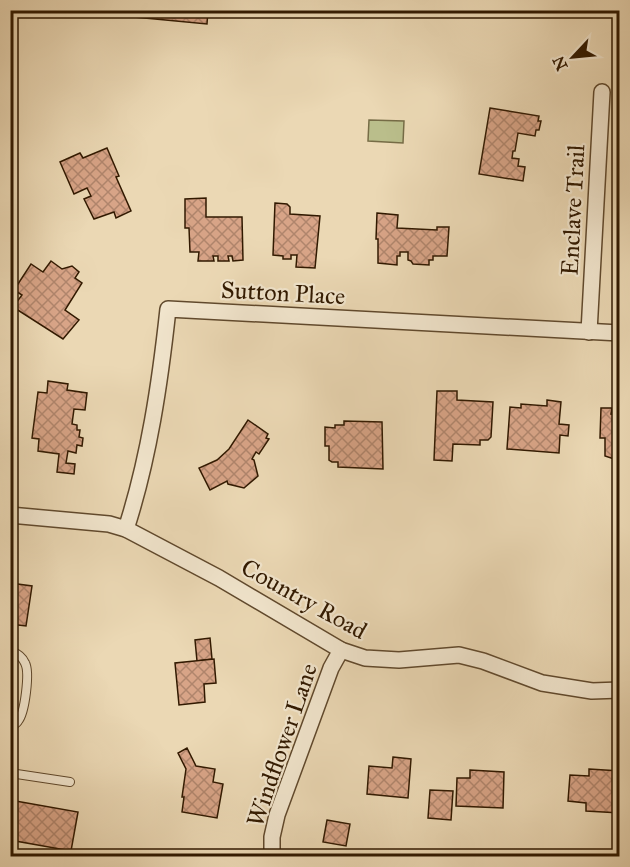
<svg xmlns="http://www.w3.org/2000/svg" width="630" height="867" viewBox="0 0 630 867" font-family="'IM FELL Great Primer',serif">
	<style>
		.park { fill: #babe8b; stroke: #766c46; stroke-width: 1.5 }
		.building { fill: url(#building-cross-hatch); stroke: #311900; stroke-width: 1.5 }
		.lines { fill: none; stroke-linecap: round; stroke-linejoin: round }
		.lane-casing { stroke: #60492d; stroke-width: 10 }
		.street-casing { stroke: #60492d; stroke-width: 18 }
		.lane { stroke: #f2e6ce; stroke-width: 8 }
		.street { stroke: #f2e6ce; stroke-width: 15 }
		.labels { text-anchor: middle; stroke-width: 4.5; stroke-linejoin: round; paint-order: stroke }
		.street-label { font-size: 24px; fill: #311900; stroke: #f2e6ce }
	</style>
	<defs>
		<pattern id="building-cross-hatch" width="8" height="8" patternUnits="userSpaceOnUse" patternTransform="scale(1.5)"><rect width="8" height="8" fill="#d8a487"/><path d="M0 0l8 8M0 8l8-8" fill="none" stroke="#b0856c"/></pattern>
	</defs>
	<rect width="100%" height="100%" fill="#ebd8b4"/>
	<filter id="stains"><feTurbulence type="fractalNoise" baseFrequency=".00333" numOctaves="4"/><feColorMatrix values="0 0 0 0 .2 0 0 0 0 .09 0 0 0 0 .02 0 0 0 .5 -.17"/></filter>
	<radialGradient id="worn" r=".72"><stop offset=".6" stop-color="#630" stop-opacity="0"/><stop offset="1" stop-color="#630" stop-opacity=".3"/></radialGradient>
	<polygon class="park" points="369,120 404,121 403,143 368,141"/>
	<g class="building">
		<polygon points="125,10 208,10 207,24 124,16"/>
		<polygon points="490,108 539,116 538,121 541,121 539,130 536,130 535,136 518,133 515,151 513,151 512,158 519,159 518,166 525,167 523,181 479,174"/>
		<polygon points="107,148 119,176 116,177 131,211 116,218 114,212 94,219 84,199 91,196 87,188 74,194 60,162 80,153 83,158"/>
		<polygon points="206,198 206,217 242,217 243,260 233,261 232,256 228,256 229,261 218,261 218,256 213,256 214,261 198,261 199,252 190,252 189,228 185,228 185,199"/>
		<polygon points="275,203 287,204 290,207 290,214 320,216 315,268 296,267 297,255 291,255 291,259 283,259 283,256 273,255"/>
		<polygon points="377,213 398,215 397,228 437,230 437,227 449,227 447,256 433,256 433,260 429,260 429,265 413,264 411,261 408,260 408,252 400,252 400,256 397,256 397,265 378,263 378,239 376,239"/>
		<polygon points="51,261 62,269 72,266 79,272 75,278 82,283 65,310 79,320 63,339 13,307 22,295 14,290 31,264 43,272"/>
		<polygon points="48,381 68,384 67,390 87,393 85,410 74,409 72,424 77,425 77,430 80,430 79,437 83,438 82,446 77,445 76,453 68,451 66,463 75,464 74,474 57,472 59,454 38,451 39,439 32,438 38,392 47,393"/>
		<polygon points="437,391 457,391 457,400 493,402 491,437 488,440 480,440 480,445 453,444 452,461 434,460"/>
		<polygon points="547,400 561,402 559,424 569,425 568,436 560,435 559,453 507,449 510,407 521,408 521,404 547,406"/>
		<polygon points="601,408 612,408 611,414 620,415 620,453 619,457 614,459 605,456 605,438 600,438"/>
		<polygon points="248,420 268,434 266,438 269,439 259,454 256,452 252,459 254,460 258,476 244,488 228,484 227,481 210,490 199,468 217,460 229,449"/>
		<polygon points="344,421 382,422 383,469 338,467 338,462 332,462 329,460 329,446 325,446 325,427 335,428 335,425 344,425"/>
		<polygon points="10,583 32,586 26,626 10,624"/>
		<polygon points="210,638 212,659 197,661 195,640"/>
		<polygon points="214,659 216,683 204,684 205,702 179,705 175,663"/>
		<polygon points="187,748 196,766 215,769 213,782 223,784 217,818 182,812 184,797 182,797 186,769 178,753"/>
		<polygon points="393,757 411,759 408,798 367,794 369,766 392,768"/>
		<polygon points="589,769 620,771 620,813 586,811 586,803 568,801 570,775 589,776"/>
		<polygon points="470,770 504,772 503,808 456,806 457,778 470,778"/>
		<polygon points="430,790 453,791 451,820 428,818"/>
		<polygon points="10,800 78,812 71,851 10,840"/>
		<polygon points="327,820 350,824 346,846 323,842"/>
	</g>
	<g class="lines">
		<defs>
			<g id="lane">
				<path d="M10,651c7,2 12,5 15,12 5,9 0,50 -7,58 -1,3 -5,4 -8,6"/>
				<polyline points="10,773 70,782"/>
			</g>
			<g id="street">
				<polyline points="589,332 602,92"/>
				<polyline points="10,515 109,524 126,529 219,578 341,650 365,658 399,660 459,655 483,661 542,683 592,691 620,690"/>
				<path d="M126,529c23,-71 34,-146 42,-220l452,24"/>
				<polyline points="272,856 272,837 277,815 331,668 341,650"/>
			</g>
		</defs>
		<use href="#lane" class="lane-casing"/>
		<use href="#street" class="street-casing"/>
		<use href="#lane" class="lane"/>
		<use href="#street" class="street"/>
	</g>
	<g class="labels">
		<g class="street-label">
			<text transform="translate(573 210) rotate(-87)" y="8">Enclave Trail</text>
			<text transform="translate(283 293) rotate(3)" y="8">Sutton Place</text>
			<text transform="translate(304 599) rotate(29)" y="8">Country Road</text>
			<text transform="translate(282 745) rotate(-71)" y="8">Windflower Lane</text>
		</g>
	</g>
	<rect width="630" height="867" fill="none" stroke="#ebd8b4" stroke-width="36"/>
	<rect x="12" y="12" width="606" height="843" fill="none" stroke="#311900" stroke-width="3"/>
	<rect x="18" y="18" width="594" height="831" fill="none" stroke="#311900" stroke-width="1.5"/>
	<g transform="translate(573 57) rotate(244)" stroke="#f2e6ce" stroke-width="4.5" paint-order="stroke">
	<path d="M0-4.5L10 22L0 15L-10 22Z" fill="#311900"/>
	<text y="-9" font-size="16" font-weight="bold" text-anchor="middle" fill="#311900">N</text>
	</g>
	<rect width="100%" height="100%" filter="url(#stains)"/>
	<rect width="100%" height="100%" fill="url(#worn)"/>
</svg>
